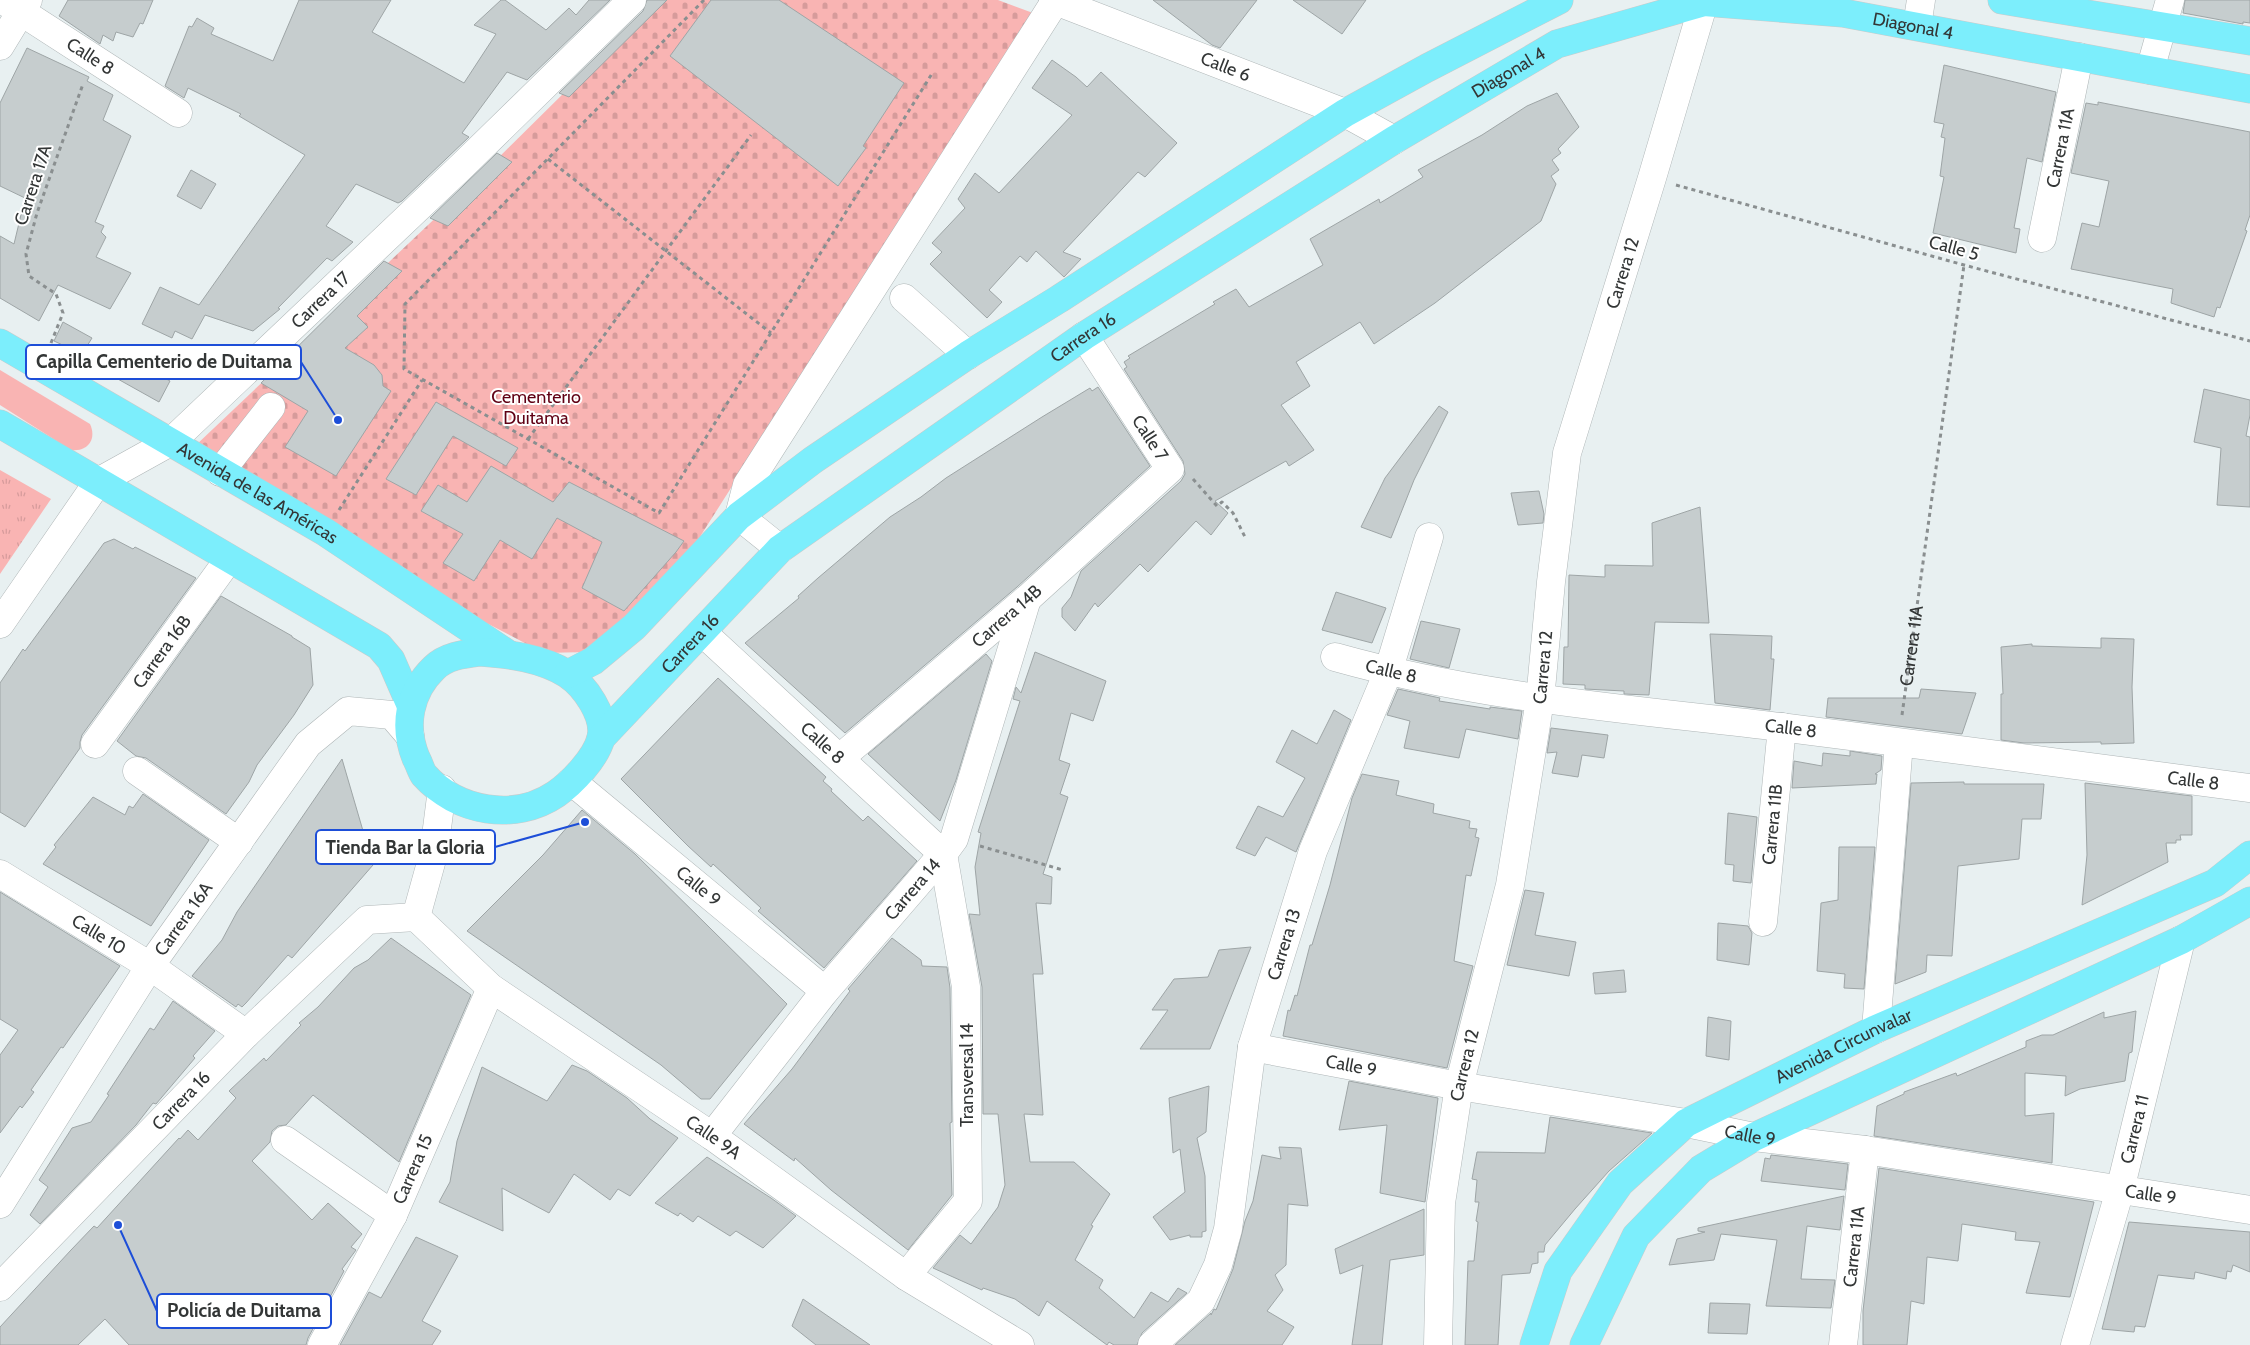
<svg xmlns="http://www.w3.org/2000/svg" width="2250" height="1345" viewBox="0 0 2250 1345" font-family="Cabin,sans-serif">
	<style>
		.green { fill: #f9b4b3 }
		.cemetery { fill: url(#cemetery-stones) }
		.park { fill: url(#park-tufts) }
		.building { fill: #c6cdce; stroke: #9ea5a6 }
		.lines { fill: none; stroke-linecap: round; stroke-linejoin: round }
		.minor-casing { stroke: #afb6b7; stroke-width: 29 }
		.major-casing { stroke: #cacbcb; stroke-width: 29 }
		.path { stroke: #8a8f90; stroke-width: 3; stroke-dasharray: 4 4; stroke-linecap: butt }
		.minor { stroke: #fff; stroke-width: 28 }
		.major { stroke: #7ceefc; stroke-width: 28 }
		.labels { text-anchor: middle; stroke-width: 4; stroke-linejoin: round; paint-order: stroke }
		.street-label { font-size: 18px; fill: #333636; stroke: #fff }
		.park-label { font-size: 18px; fill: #600014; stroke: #fff }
		.leader { fill: none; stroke: #1d4ed8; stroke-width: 2 }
		.callout-dot { fill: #1d4ed8; stroke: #fff; stroke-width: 2 }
		.callout { fill: #fff; stroke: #1d4ed8; stroke-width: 2 }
		.callout-label { font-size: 19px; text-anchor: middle; font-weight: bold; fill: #333636 }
	</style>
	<defs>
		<pattern id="cemetery-stones" width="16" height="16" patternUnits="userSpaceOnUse" patternTransform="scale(1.25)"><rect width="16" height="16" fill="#f9b4b3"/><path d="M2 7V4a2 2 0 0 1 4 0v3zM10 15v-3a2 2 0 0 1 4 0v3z" fill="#d69b9b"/></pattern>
		<pattern id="park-tufts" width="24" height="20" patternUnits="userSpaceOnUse" patternTransform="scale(1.25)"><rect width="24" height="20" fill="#f9b4b3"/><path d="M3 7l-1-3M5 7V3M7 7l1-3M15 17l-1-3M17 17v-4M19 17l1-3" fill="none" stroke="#d69b9b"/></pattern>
	</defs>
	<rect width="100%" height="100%" fill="#e8f0f1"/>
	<path class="green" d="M0,370l90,54c7,15 -2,28 -19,26l-71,-45z"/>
	<polygon class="cemetery" points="658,0 998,0 1033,13 696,543 647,598 587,652 544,653 479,619 195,446 486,170"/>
	<polygon class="park" points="0,470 51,499 0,574"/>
	<g class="building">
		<polygon points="68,0 153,0 143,24 140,23 133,37 116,32 113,41 103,35 100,44 59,16"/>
		<polygon points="299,0 391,0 372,32 464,83 496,34 474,25 501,0 505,0 546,30 569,8 576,15 589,0 610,0 527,80 507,72 462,133 469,137 402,201 398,203 356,184 326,226 353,242 332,261 327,258 278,308 280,309 253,331 205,315 192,339 175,331 172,338 142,324 160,287 199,305 305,155 239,116 241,114 188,88 184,98 165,86 189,26 192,27 197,18 214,28 211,34 273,61"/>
		<polygon points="647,0 667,0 569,97 559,93 643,11"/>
		<polygon points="711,0 779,0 904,83 863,146 866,148 838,186 670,56"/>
		<polygon points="1153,0 1257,0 1220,48 1212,45"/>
		<polygon points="1293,0 1366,0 1342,34"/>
		<polygon points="2185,0 2250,0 2250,23 2243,22 2243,24 2183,13"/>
		<polygon points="27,48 89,77 87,81 113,95 103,120 131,136 95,222 104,226 101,232 106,237 96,257 131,273 110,309 58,285 39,321 0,298 0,236 14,244 25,198 0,186 0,103"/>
		<polygon points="1052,60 1076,77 1087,87 1101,72 1177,143 1145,177 1138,172 1063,252 1081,259 1064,277 1036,251 1027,262 1020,256 989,290 1002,302 987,318 930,264 942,252 932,243 965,208 958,199 975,173 999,193 1072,115 1032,88"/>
		<polygon points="1944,65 2056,92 2042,162 2027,158 2014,228 2020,229 2016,253 1933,233 1944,177 1940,176 1945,138 1941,137 1944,124 1934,122"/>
		<polygon points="1557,93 1579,127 1558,149 1561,153 1552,160 1559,170 1551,176 1556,184 1541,221 1435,303 1374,344 1360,322 1296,362 1310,386 1281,405 1314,450 1289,466 1286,461 1215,501 1228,513 1211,535 1196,521 1148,572 1140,564 1098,607 1095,603 1075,631 1062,617 1062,608 1071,597 1081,571 1181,481 1185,474 1183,461 1124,369 1127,367 1124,362 1130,358 1128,356 1215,304 1213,302 1236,289 1249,307 1323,265 1310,239 1379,199 1380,203 1423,177 1418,170 1482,135 1527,106"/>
		<polygon points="2098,102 2250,132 2250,215 2245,230 2247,231 2220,308 2217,307 2214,317 2171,303 2173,289 2071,269 2082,223 2099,227 2109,181 2071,173 2086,103 2098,105"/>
		<polygon points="497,153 512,162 448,226 430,218"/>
		<polygon points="191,170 216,184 201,209 177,196"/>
		<polygon points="384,261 402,271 357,316 368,327 345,348 374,365 382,375 383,386 391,391 336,476 285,447 308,411 261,383"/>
		<polygon points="63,322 92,338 82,354 54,341"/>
		<polygon points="126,357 170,381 159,402 116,378"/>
		<polygon points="1098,387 1150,466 1017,587 845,733 745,643 799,598 798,596 818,578 890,517 921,497 946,478 1042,417 1090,388 1092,391"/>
		<polygon points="2204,389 2250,400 2250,415 2246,436 2250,437 2250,507 2217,505 2221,448 2194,442"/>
		<polygon points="436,402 518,448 506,466 453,436 416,495 386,479"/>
		<polygon points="1439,406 1448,412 1414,480 1391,538 1361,527 1385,478"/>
		<polygon points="491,466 553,502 569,482 684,541 676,552 624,611 582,588 602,542 557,518 532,559 500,540 474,581 443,563 463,534 421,511 438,485 467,502"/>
		<polygon points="1539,491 1544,514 1543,523 1518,525 1511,493"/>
		<polygon points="1700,507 1709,623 1655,622 1649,695 1624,694 1624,691 1585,689 1585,685 1563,684 1564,647 1568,647 1569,575 1605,577 1605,565 1653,566 1652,523"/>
		<polygon points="114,539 133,549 135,547 196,578 82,735 80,742 80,748 25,827 0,812 0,683 23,649 25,651 104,543"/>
		<polygon points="1336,592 1386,608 1372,643 1322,630"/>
		<polygon points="221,596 292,636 292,637 310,648 313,685 294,715 257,765 249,782 226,814 146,758 136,756 117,741"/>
		<polygon points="1421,621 1460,629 1449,668 1410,659"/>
		<polygon points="1710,634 1772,636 1771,659 1774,659 1770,710 1715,703"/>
		<polygon points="2101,638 2134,639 2132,687 2134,743 2101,744 2101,742 2024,743 2001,740 2001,694 2003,694 2001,647 2032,644 2032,646 2101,648"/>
		<polygon points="1035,652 1106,681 1093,721 1071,713 1059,760 1070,764 1060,794 1068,797 1043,874 1052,877 1051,904 1036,903 1043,974 1033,974 1043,1115 1024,1114 1030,1162 1074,1162 1110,1194 1091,1225 1093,1226 1075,1260 1103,1280 1099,1288 1134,1318 1151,1292 1168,1302 1178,1288 1187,1293 1142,1333 1137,1345 1114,1345 1109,1342 1107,1345 1047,1301 1039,1316 1015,1299 983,1288 982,1290 933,1268 960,1235 971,1244 998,1207 1005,1185 998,1114 983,1114 982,987 969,914 980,915 975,867 981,833 978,832 1020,701 1013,699 1016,687 1021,693"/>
		<polygon points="986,654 992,661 956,780 940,821 868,754"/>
		<polygon points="718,678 826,777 823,781 832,789 831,791 863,821 868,816 917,861 824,968 758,911 761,908 713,864 711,867 688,846 621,779"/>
		<polygon points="1398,689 1440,698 1439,701 1490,709 1490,707 1522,711 1518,739 1466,729 1459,758 1404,748 1410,721 1387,715"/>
		<polygon points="1921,689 1976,693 1962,734 1826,717 1828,698 1919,698"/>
		<polygon points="1334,710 1351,720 1296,852 1266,837 1255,856 1236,848 1258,806 1283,817 1305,778 1276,762 1292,730 1317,744"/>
		<polygon points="1551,728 1608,735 1604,758 1582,755 1578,777 1552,773 1557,752 1547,753"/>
		<polygon points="1850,751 1882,756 1881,770 1875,774 1877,774 1876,784 1792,788 1794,761 1822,766 1823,753 1850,756"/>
		<polygon points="342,759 373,865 292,958 288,955 246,1003 242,1007 238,1004 236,1007 192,976 222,940 237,912"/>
		<polygon points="1362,774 1399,781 1396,795 1434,804 1433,813 1470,821 1469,828 1477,829 1475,837 1479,838 1471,876 1466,875 1454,961 1473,966 1447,1068 1283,1036 1288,1010 1290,1011 1295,995 1297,996 1310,945 1312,945 1330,885 1352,798"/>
		<polygon points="1964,782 1964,784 2044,784 2041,819 2022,819 2019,859 1958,866 1952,956 1927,955 1926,972 1895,984 1911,783"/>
		<polygon points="2085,783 2192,796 2192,835 2180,835 2181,840 2176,840 2176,843 2166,843 2168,862 2082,905 2087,855"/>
		<polygon points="143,794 209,840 151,926 43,864 56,847 54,845 93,797 125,815 129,806 133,808"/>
		<polygon points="582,810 635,854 787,1004 710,1099 701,1099 661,1065 467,931 543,855"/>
		<polygon points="1728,813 1757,817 1751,883 1733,881 1734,865 1725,864"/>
		<polygon points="1839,847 1875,847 1864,989 1844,988 1845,974 1817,971 1821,903 1838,900"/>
		<polygon points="1525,890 1544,893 1535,935 1576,942 1569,976 1507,965"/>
		<polygon points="0,892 120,966 63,1048 61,1047 31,1090 34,1092 22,1108 20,1106 0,1133 0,1055 18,1030 0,1019"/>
		<polygon points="1718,923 1748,926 1752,933 1749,965 1717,960"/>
		<polygon points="391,938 471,995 399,1162 313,1095 286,1125 278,1126 272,1131 270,1142 252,1161 312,1220 328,1203 362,1234 351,1247 356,1250 342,1269 344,1271 308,1338 306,1345 129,1345 105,1319 78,1345 0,1345 0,1327 71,1250 94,1226 97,1228 179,1138 180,1139 188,1130 198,1140 236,1098 229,1091 264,1058 266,1061 301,1025 299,1023 318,1007 354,968 368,960"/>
		<polygon points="892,938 921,960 922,966 947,967 950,988 952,1122 950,1123 952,1195 908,1250 831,1190 795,1158 794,1161 744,1124 792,1069 850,991 848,989"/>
		<polygon points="1251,947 1210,1049 1140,1049 1168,1010 1152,1010 1174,979 1208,977 1219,950"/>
		<polygon points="1624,970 1626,992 1595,994 1593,973"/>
		<polygon points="173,1001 215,1031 193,1056 195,1058 156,1104 153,1103 136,1125 40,1224 30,1215 48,1187 39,1180 72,1128 91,1122 109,1095 107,1094 150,1028 154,1030"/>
		<polygon points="2136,1011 2132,1052 2129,1053 2125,1081 2080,1089 2065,1096 2066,1076 2025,1073 2025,1116 2054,1113 2052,1163 1874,1136 1877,1106 1904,1094 1904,1092 1956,1073 1957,1076 2026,1047 2026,1041 2042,1035 2053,1035 2104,1012 2104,1018"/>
		<polygon points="1708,1017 1731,1021 1729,1060 1706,1056"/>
		<polygon points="572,1065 587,1071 627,1098 650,1119 678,1138 630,1196 618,1189 610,1200 574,1174 549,1213 502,1188 503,1231 439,1202 450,1182 457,1141 482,1067 547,1101"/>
		<polygon points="1349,1081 1438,1098 1425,1202 1380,1193 1387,1125 1339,1130"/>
		<polygon points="1209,1086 1206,1132 1197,1138 1205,1176 1206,1231 1202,1232 1202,1237 1190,1237 1190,1235 1170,1240 1153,1217 1185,1192 1180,1149 1173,1153 1169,1098"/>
		<polygon points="1550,1117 1652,1133 1609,1171 1575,1209 1545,1245 1544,1252 1538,1252 1538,1263 1532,1264 1530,1273 1502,1275 1498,1345 1465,1345 1468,1261 1474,1261 1478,1222 1476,1221 1479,1202 1475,1202 1477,1180 1472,1179 1477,1152 1545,1153"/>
		<polygon points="1279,1147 1301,1148 1308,1206 1288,1204 1286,1265 1275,1275 1283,1290 1267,1311 1294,1327 1282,1345 1175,1345 1211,1313 1211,1315 1214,1309 1216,1310 1233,1269 1245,1221 1253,1201 1262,1155 1281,1159"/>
		<polygon points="1771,1155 1848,1164 1845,1190 1761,1181 1765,1158 1770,1159"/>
		<polygon points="707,1157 771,1198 796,1216 763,1248 736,1231 730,1236 698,1216 693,1222 680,1213 678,1216 655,1203"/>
		<polygon points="1879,1168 2094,1202 2070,1297 2026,1293 2040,1242 2015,1240 2016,1232 1962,1224 1958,1261 1927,1257 1924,1304 1911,1301 1907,1345 1863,1345 1863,1311"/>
		<polygon points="1844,1196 1840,1230 1807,1226 1801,1279 1835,1280 1831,1308 1766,1306 1777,1240 1721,1234 1714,1260 1669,1265 1677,1239 1705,1232 1698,1231 1698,1228"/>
		<polygon points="1424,1209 1424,1255 1390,1260 1382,1345 1352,1345 1363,1265 1340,1274 1335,1249"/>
		<polygon points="2129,1222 2250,1232 2250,1272 2233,1265 2231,1272 2227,1271 2226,1279 2195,1272 2194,1279 2158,1275 2145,1327 2135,1326 2134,1332 2102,1329"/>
		<polygon points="416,1237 458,1256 422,1321 441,1331 432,1345 340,1345 369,1292 381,1298"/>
		<polygon points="803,1299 870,1345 816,1345 792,1326"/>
		<polygon points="1710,1303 1750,1304 1747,1334 1708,1333"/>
	</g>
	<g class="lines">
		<defs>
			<g id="minor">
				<path id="s2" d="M3,0l175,113"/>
				<path id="s3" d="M1053,0l292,113 49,27"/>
				<polyline points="1917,26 1921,0"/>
				<polyline points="0,46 28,0"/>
				<polyline points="2150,70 2170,0"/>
				<path id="s4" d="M2042,238l37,-181"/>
				<polyline points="904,298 968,355"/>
				<polyline points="220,472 271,407"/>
				<polyline points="780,549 739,516 747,485 1056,0"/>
				<path id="s5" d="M0,624l98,-142 74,-41 291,-276 169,-165"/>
				<path id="s6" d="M702,632l241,222"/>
				<path id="s7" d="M1335,657c145,41 295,52 445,70 157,19 313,41 470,61"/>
				<path id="s8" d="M95,744l134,-185"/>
				<path id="s9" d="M840,758l187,-159 143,-130 -86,-133"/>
				<polyline points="137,771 239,842"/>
				<path id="s10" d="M570,783l11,6 244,202"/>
				<path id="s11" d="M0,874l150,92 96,68"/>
				<path id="s12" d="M416,917l75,71 221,148 194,140 114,69"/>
				<polyline points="416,917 434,852 442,789"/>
				<path id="s13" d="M1763,922l19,-195"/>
				<polyline points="1876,1029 1899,743"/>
				<path id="s14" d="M1252,1047l207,39 227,37 68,14 111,13 385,60"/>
				<path id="s15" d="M712,1136l113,-145 118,-137 11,-15 73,-240"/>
				<polyline points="285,1140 393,1215"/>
				<path id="s16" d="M0,1204l150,-238 158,-222 40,-33 44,4 18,21"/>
				<polyline points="906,1276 968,1201 966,987 943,854"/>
				<path id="s17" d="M0,1287l246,-253 121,-114 49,-3"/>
				<path id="s18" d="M322,1345l71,-130 98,-227"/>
				<path id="s19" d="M1152,1345l49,-44 17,-36 10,-36 24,-182 61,-196 75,-179 41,-135"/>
				<path id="s20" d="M1438,1345l3,-142 18,-117 51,-201 30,-185 11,-118 16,-129 85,-275 52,-176"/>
				<path id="s21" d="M1843,1345l22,-195"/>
				<path id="s22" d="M2075,1345l45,-155 61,-250"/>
			</g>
			<g id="major">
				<polyline points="2002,0 2250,41"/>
				<path id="s23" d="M0,343l325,189 183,122"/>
				<polyline points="0,424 379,646 391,660 411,706"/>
				<path d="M480,652c29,2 62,6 87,22 18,12 39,42 34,64 -5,20 -29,45 -45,56 -41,28 -99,18 -132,-19 -3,-4 -5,-12 -8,-17 -13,-32 -7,-66 18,-90 12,-12 30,-14 46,-16z"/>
				<polyline points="568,674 593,661 634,627 739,516 813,460 968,355 1059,299 1345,113 1427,68 1559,0"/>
				<path id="s24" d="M601,738l179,-189 304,-213 310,-196 163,-96 147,-42 139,11 407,76"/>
				<path id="s25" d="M1534,1345l24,-74 62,-88 66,-60 190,-94 339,-146 35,-28"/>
				<polyline points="1584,1345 1636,1236 1701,1169 1754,1137 2181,940 2250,901"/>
			</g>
		</defs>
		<use href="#minor" class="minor-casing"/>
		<use href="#major" class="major-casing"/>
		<g class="path">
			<polyline points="704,0 405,304 404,369 659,513 933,72"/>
			<polyline points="548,159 771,333"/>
			<polyline points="1676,185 1964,265 2250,341"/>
			<polyline points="51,343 63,313 56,294 29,276 26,254 37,213 83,84"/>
			<polyline points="528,439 751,135"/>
			<polyline points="1193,479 1217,506 1222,502 1233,513 1246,539"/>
			<polyline points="339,510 422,380"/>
			<path id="s1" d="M1902,715l62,-450"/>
			<polyline points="980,846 1063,870"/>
		</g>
		<use href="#minor" class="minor"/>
		<use href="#major" class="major"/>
	</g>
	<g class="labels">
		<g class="street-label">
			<text dy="6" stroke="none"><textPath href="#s24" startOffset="1551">Diagonal 4</textPath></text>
			<text dy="6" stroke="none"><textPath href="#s2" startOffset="104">Calle 8</textPath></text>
			<text dy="6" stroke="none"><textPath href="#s3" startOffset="185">Calle 6</textPath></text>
			<text dy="6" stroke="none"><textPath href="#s24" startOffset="1131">Diagonal 4</textPath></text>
			<text dy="6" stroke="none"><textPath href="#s4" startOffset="92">Carrera 11A</textPath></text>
			<text transform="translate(33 185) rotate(-72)" y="6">Carrera 17A</text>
			<text transform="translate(1954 248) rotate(15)" y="6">Calle 5</text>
			<text dy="6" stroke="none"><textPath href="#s20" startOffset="1092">Carrera 12</textPath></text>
			<text dy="6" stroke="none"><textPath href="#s5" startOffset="462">Carrera 17</textPath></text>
			<text dy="6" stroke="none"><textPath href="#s24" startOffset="630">Carrera 16</textPath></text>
			<text transform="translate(1150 438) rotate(57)" y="6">Calle 7</text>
			<text dy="6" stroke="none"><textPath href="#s23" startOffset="298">Avenida de las Américas</textPath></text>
			<text dy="6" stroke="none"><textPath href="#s9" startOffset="219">Carrera 14B</textPath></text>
			<text dy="6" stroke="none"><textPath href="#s24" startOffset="130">Carrera 16</textPath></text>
			<text dy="6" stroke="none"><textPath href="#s1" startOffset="70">Carrera 11A</textPath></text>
			<text dy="6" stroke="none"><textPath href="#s8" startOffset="114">Carrera 16B</textPath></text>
			<text dy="6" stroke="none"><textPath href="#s20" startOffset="688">Carrera 12</textPath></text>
			<text dy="6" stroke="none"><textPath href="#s7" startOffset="58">Calle 8</textPath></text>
			<text dy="6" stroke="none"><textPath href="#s7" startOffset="462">Calle 8</textPath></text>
			<text dy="6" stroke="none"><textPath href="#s6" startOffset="164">Calle 8</textPath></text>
			<text dy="6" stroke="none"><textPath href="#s7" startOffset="868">Calle 8</textPath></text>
			<text dy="6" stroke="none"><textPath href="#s13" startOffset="98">Carrera 11B</textPath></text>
			<text dy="6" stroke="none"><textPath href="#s10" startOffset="165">Calle 9</textPath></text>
			<text dy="6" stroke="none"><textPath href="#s15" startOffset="318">Carrera 14</textPath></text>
			<text dy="6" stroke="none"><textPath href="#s16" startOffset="339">Carrera 16A</textPath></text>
			<text dy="6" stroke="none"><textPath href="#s11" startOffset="116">Calle 10</textPath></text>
			<text dy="6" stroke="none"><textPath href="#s19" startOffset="434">Carrera 13</textPath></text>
			<text dy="6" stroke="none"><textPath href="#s25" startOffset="450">Avenida Circunvalar</textPath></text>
			<text dy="6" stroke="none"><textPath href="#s20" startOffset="282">Carrera 12</textPath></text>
			<text dy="6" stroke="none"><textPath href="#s14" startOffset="101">Calle 9</textPath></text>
			<text transform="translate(967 1075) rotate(-90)" y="6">Transversal 14</text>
			<text dy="6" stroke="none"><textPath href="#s17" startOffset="260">Carrera 16</textPath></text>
			<text dy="6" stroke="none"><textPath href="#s22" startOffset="224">Carrera 11</textPath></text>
			<text dy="6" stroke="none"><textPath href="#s14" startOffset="506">Calle 9</textPath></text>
			<text dy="6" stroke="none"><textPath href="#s12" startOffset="371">Calle 9A</textPath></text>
			<text dy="6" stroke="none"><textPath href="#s18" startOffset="198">Carrera 15</textPath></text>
			<text dy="6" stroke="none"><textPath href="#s14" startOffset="911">Calle 9</textPath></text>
			<text dy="6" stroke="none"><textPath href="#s21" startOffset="99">Carrera 11A</textPath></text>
		</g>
		<g class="park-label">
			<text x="536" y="403">Cementerio<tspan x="536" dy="21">Duitama</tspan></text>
		</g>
	</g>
	<path class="leader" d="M338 420L301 362M585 822L495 847M118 1225L157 1311"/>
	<g class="callout-dot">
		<circle cx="338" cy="420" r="5"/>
		<circle cx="585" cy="822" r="5"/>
		<circle cx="118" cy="1225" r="5"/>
	</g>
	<g class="callout">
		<rect x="26" y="345" width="275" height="34" rx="5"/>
		<rect x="316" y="830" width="179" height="34" rx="5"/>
		<rect x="157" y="1294" width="174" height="34" rx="5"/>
	</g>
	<g class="callout-label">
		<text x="164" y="368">Capilla Cementerio de Duitama</text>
		<text x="405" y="854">Tienda Bar la Gloria</text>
		<text x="244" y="1317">Policía de Duitama</text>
	</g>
</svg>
